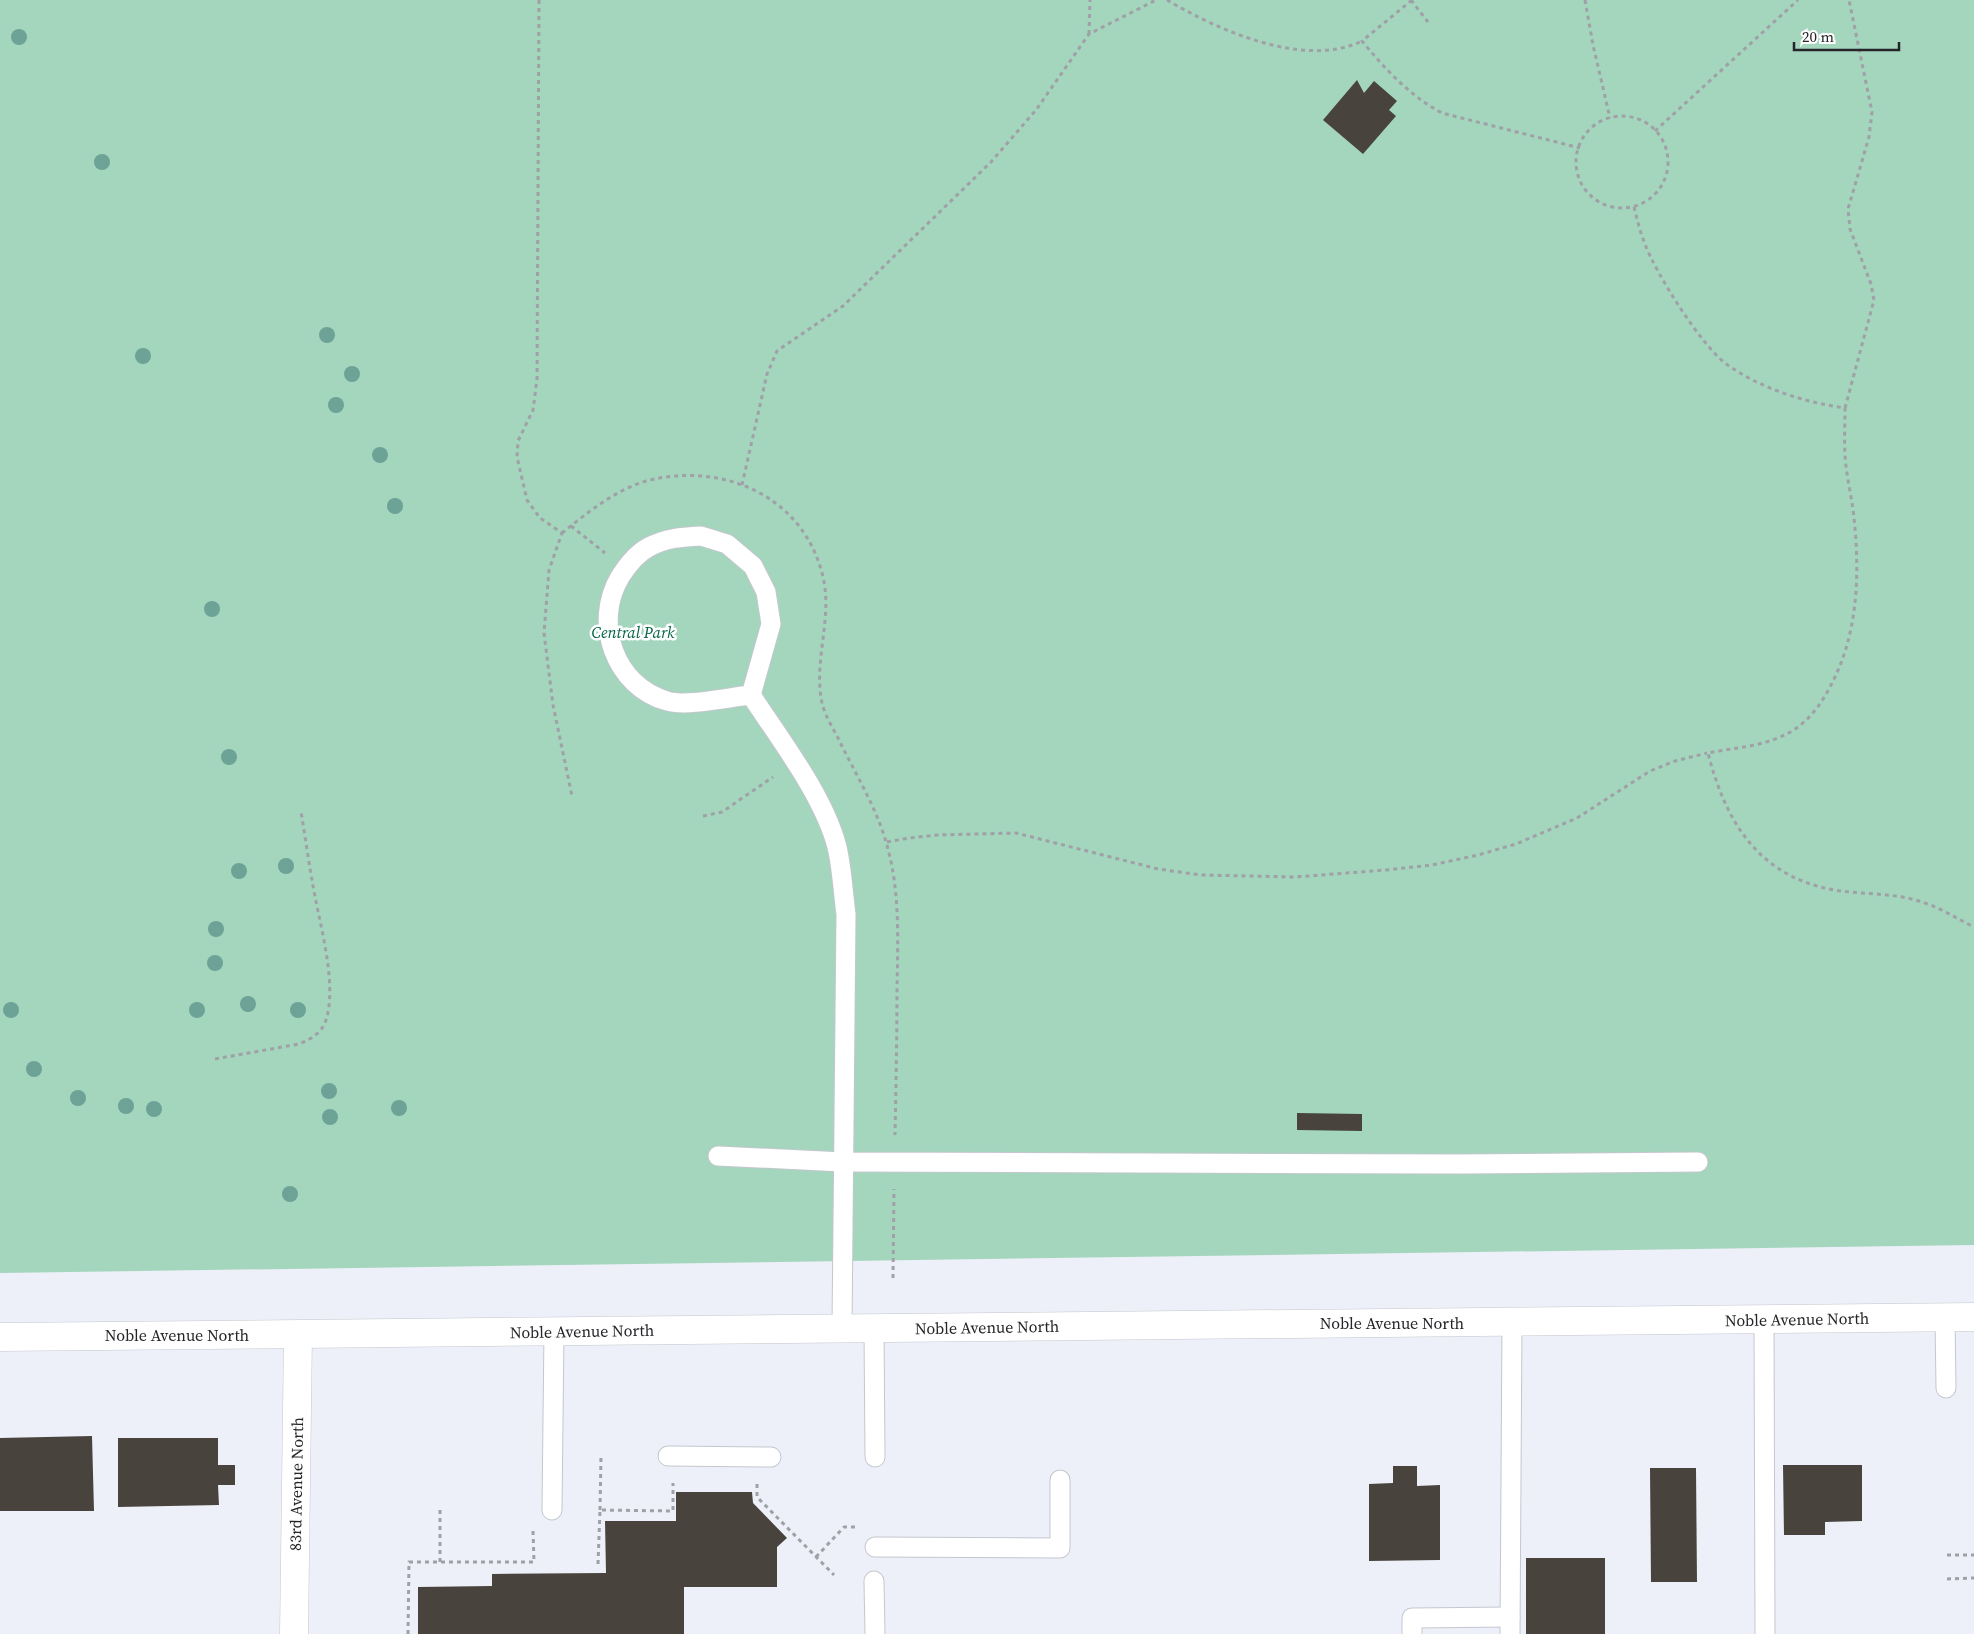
<svg xmlns="http://www.w3.org/2000/svg" width="1974" height="1634" viewBox="0 0 1974 1634" font-family="'Source Serif 4',serif">
	<style>
		.green { fill: #a4d5bd }
		.building { fill: #49433e }
		.lines { fill: none; stroke-linecap: round; stroke-linejoin: round }
		.lane-casing { stroke: #c4c7ce; stroke-width: 21 }
		.street-casing { stroke: #c4c7ce; stroke-width: 29 }
		.secondary-casing { stroke: #c4c7ce; stroke-width: 29 }
		.path { stroke: #9fa1a7; stroke-width: 3; stroke-dasharray: 4 4; stroke-linecap: butt }
		.lane { stroke: #fff; stroke-width: 19 }
		.street { stroke: #fff; stroke-width: 28 }
		.secondary { stroke: #fff; stroke-width: 28 }
		.tree { fill: #6da296 }
		.labels { text-anchor: middle; stroke-width: 5; stroke-linejoin: round; paint-order: stroke }
		.park-label { font-size: 16px; font-style: italic; fill: #046345; stroke: #fefefe }
		.street-label { font-size: 16px; fill: #242528; stroke: #fefefe }
	</style>
	<rect width="100%" height="100%" fill="#edf0f8"/>
	<polygon class="green" points="0,0 1974,0 1974,1245 0,1273"/>
	<g class="building">
		<polygon points="1357,80 1364,93 1374,81 1397,101 1389,110 1396,116 1363,154 1323,120"/>
		<polygon points="1297,1113 1362,1114 1362,1131 1297,1130"/>
		<polygon points="92,1436 94,1511 0,1511 0,1438"/>
		<polygon points="118,1438 218,1438 218,1465 235,1465 235,1485 218,1485 219,1505 118,1507"/>
		<polygon points="1783,1465 1862,1465 1862,1521 1825,1522 1825,1535 1784,1535"/>
		<polygon points="1393,1466 1417,1466 1417,1486 1440,1485 1440,1560 1369,1561 1369,1484 1393,1483"/>
		<polygon points="1650,1468 1696,1468 1697,1582 1651,1582"/>
		<polygon points="676,1492 752,1492 753,1503 787,1538 777,1547 777,1587 684,1587 684,1634 418,1634 418,1587 492,1586 492,1574 606,1573 605,1521 676,1521"/>
		<rect x="1526" y="1558" width="79" height="76"/>
	</g>
	<g class="lines">
		<defs>
			<g id="lane">
				<path d="M701,536l26,8 26,22 13,26 5,32 -20,71c-22,2 -64,12 -84,6 -53,-15 -74,-79 -47,-124 7,-11 17,-24 29,-30 17,-9 33,-10 52,-11z"/>
				<path d="M751,695c28,43 73,101 86,152 5,21 6,45 9,67l-4,415"/>
				<polyline points="718,1156 843,1162 1459,1164 1698,1162"/>
				<polyline points="1945,1317 1946,1388"/>
				<polyline points="1764,1319 1765,1634"/>
				<polyline points="874,1329 875,1457"/>
				<polyline points="668,1456 771,1457"/>
				<polyline points="552,1510 554,1331"/>
				<polyline points="875,1547 1060,1548 1060,1480"/>
				<polyline points="874,1581 875,1634"/>
				<polyline points="1412,1634 1412,1618 1510,1617"/>
				<polyline points="1510,1634 1512,1322"/>
			</g>
			<polyline id="street" points="294,1634 298,1335"/>
			<polyline id="secondary" points="0,1337 1974,1317"/>
		</defs>
		<use href="#lane" class="lane-casing"/>
		<use href="#street" class="street-casing"/>
		<use href="#secondary" class="secondary-casing"/>
		<g class="path">
			<polyline points="539,0 537,379 533,410 518,441 517,457 527,500 540,518 562,533 549,570 544,633 553,705 572,796"/>
			<path d="M1167,0c51,30 137,69 195,41"/>
			<polyline points="1411,0 1428,22"/>
			<path d="M1412,0l-50,41c23,28 48,55 80,72l138,35"/>
			<polyline points="1585,0 1593,45 1610,118"/>
			<polyline points="1089,34 1090,0"/>
			<circle cx="1622" cy="162" r="46"/>
			<polyline points="1655,131 1798,0"/>
			<path d="M1634,207c3,12 6,25 11,37 10,28 56,101 80,119 34,25 78,39 120,45 0,15 -1,31 0,46 1,22 7,43 9,64 6,57 4,116 -23,167 -9,18 -22,36 -39,46 -27,16 -55,16 -84,22 17,67 49,121 121,136 30,6 61,3 90,12 20,6 37,17 55,26"/>
			<polyline points="1845,408 1874,300 1871,284 1850,229 1848,209 1869,137 1872,112 1849,0"/>
			<polyline points="742,485 767,374 777,351 843,306 991,162 1036,110 1089,34 1156,0"/>
			<polyline points="571,526 605,553"/>
			<path d="M562,533c25,-20 53,-43 84,-52 77,-20 158,15 177,96 10,41 -10,84 -1,126 3,13 11,25 17,37 16,33 37,67 47,102 14,46 12,97 11,144 0,50 -1,99 -2,149"/>
			<polyline points="703,816 722,812 773,777"/>
			<polyline points="887,842 909,838 937,835 1016,833 1158,869 1201,875 1295,877 1386,870 1432,865 1478,855 1516,844 1577,818 1650,771 1675,761 1707,753"/>
			<path d="M215,1059l84,-15c12,-5 23,-11 27,-24 12,-38 -8,-101 -14,-140 -4,-22 -7,-45 -11,-68"/>
			<polyline points="893,1278 894,1189"/>
			<polyline points="757,1484 757,1497 834,1575"/>
			<polyline points="440,1510 440,1562"/>
			<polyline points="600,1510 601,1456"/>
			<polyline points="1947,1555 1974,1555"/>
			<polyline points="816,1557 844,1527 857,1527"/>
			<polyline points="598,1564 600,1510 673,1511 673,1483"/>
			<polyline points="1947,1579 1974,1578"/>
			<polyline points="408,1634 409,1562 534,1562 533,1531"/>
		</g>
		<use href="#lane" class="lane"/>
		<use href="#street" class="street"/>
		<use href="#secondary" class="secondary"/>
	</g>
	<g class="tree">
		<circle cx="19" cy="37" r="8"/>
		<circle cx="102" cy="162" r="8"/>
		<circle cx="327" cy="335" r="8"/>
		<circle cx="143" cy="356" r="8"/>
		<circle cx="352" cy="374" r="8"/>
		<circle cx="336" cy="405" r="8"/>
		<circle cx="380" cy="455" r="8"/>
		<circle cx="395" cy="506" r="8"/>
		<circle cx="212" cy="609" r="8"/>
		<circle cx="229" cy="757" r="8"/>
		<circle cx="286" cy="866" r="8"/>
		<circle cx="239" cy="871" r="8"/>
		<circle cx="216" cy="929" r="8"/>
		<circle cx="215" cy="963" r="8"/>
		<circle cx="248" cy="1004" r="8"/>
		<circle cx="11" cy="1010" r="8"/>
		<circle cx="197" cy="1010" r="8"/>
		<circle cx="298" cy="1010" r="8"/>
		<circle cx="34" cy="1069" r="8"/>
		<circle cx="329" cy="1091" r="8"/>
		<circle cx="78" cy="1098" r="8"/>
		<circle cx="126" cy="1106" r="8"/>
		<circle cx="399" cy="1108" r="8"/>
		<circle cx="154" cy="1109" r="8"/>
		<circle cx="330" cy="1117" r="8"/>
		<circle cx="290" cy="1194" r="8"/>
	</g>
	<g class="labels">
		<g class="park-label">
			<text x="633" y="638">Central Park</text>
		</g>
		<g class="street-label">
			<text transform="translate(1797 1319) rotate(-1)" y="6">Noble Avenue North</text>
			<text x="1392" y="1329">Noble Avenue North</text>
			<text transform="translate(987 1327) rotate(-1)" y="6">Noble Avenue North</text>
			<text transform="translate(582 1331) rotate(-1)" y="6">Noble Avenue North</text>
			<text x="177" y="1341">Noble Avenue North</text>
			<text transform="translate(296 1484) rotate(-89)" y="6">83rd Avenue North</text>
		</g>
	</g>
	<path d="M1794 42v8h105v-8" fill="none" stroke="#242528" stroke-width="2.5"/>
	<text x="1802" y="42" font-size="15" fill="#242528" stroke="#fefefe" stroke-width="4" paint-order="stroke">20 m</text>
</svg>
